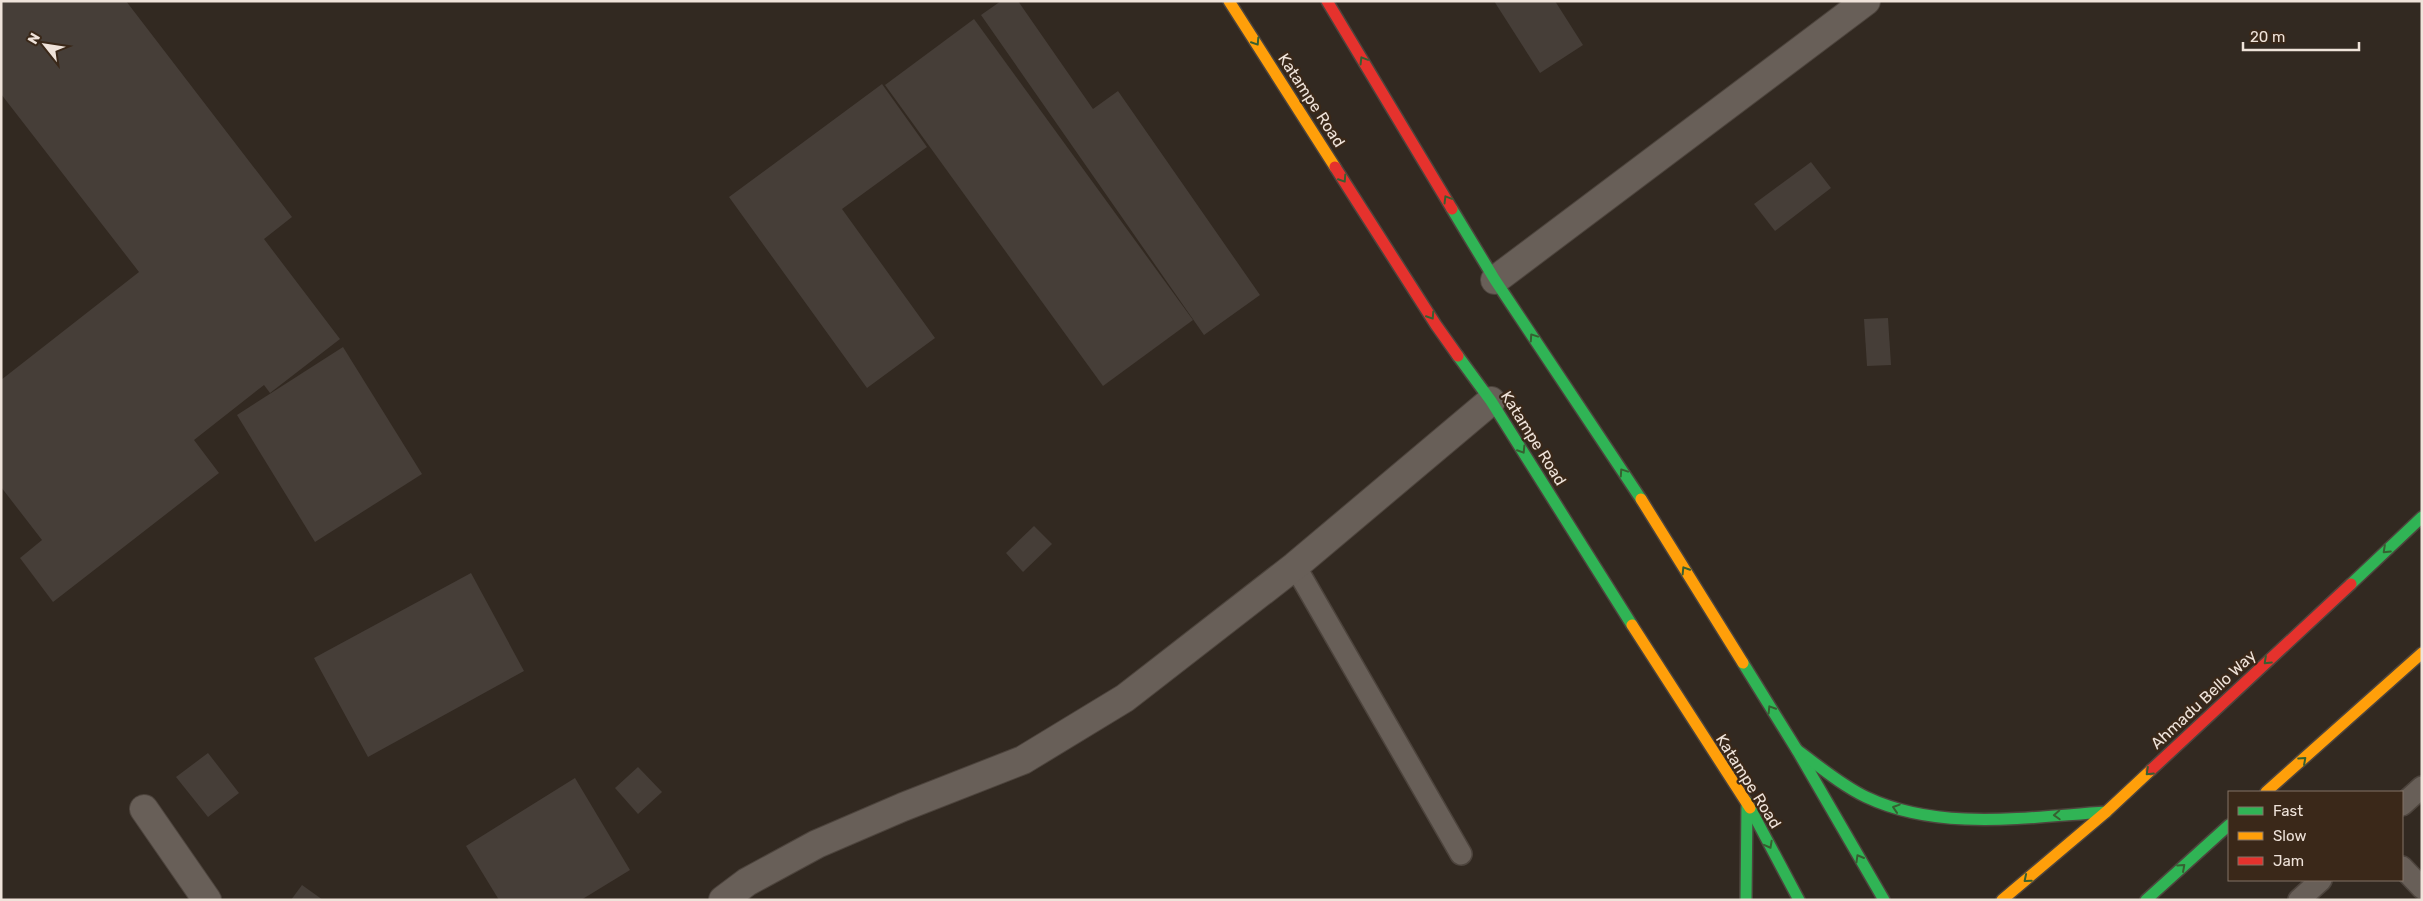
<svg xmlns="http://www.w3.org/2000/svg" width="2423" height="901" viewBox="0 0 2423 901" font-family="Rubik,sans-serif">
	<style>
		.building { fill: #463e38 }
		.lines { fill: none; stroke-linecap: round; stroke-linejoin: round }
		.lane-casing { stroke: #4d443d; stroke-width: 24 }
		.street-casing { stroke: #4d443d; stroke-width: 30 }
		.fast-casing { stroke: #4d443d; stroke-width: 14 }
		.slow-casing { stroke: #4d443d; stroke-width: 14 }
		.jam-casing { stroke: #4d443d; stroke-width: 14 }
		.lane { stroke: #685f58; stroke-width: 21 }
		.street { stroke: #685f58; stroke-width: 28 }
		.fast { stroke: #30b455; stroke-width: 11 }
		.slow { stroke: #ff9f0a; stroke-width: 11 }
		.jam { stroke: #e5322d; stroke-width: 11 }
		.oneway { stroke: #366031 }
		.labels { text-anchor: middle; stroke-width: 4.5; stroke-linejoin: round; paint-order: stroke }
		.street-label { font-size: 16px; fill: #efe3da; stroke: #3a2819 }
	</style>
	<rect width="100%" height="100%" fill="#322921"/>
	<g class="building">
		<polygon points="1,1 126,1 292,217 264,239 340,339 270,393 264,385 194,440 219,473 53,602 20,558 42,540 1,487 1,380 139,272 1,94"/>
		<polygon points="1001,1 1018,1 1093,109 1118,91 1260,295 1204,335 981,15"/>
		<polygon points="1494,1 1555,1 1583,45 1540,73"/>
		<polygon points="974,19 1193,320 1103,386 885,85"/>
		<polygon points="882,84 927,147 842,209 935,338 867,388 729,197"/>
		<polygon points="1811,162 1831,188 1775,231 1754,204"/>
		<polygon points="1888,318 1891,365 1867,366 1864,319"/>
		<polygon points="343,347 422,474 315,542 237,415"/>
		<polygon points="1034,526 1052,544 1023,572 1006,553"/>
		<polygon points="471,573 524,671 368,757 314,658"/>
		<polygon points="208,753 239,793 208,817 176,777"/>
		<polygon points="638,767 662,792 638,814 615,788"/>
		<polygon points="575,778 630,870 581,900 499,900 466,846"/>
		<polygon points="302,885 323,900 291,900"/>
	</g>
	<g class="lines">
		<defs>
			<g id="lane">
				<polyline points="1295,566 1461,854"/>
				<polyline points="2402,805 2422,787"/>
				<polyline points="2402,867 2422,888"/>
				<polyline points="2299,900 2321,880"/>
			</g>
			<g id="street">
				<polyline points="1495,280 1866,1"/>
				<polyline points="144,809 207,900"/>
				<polyline points="723,900 747,882 817,844 903,807 1023,760 1125,698 1295,566 1491,401"/>
			</g>
			<g id="fast">
				<polyline points="1452,209 1495,280 1641,499"/>
				<polyline points="1458,356 1491,401 1632,625"/>
				<polyline points="2351,584 2422,517"/>
				<polyline points="1743,663 1797,750 1884,900"/>
				<path d="M1797,750c22,16 44,35 69,47 74,35 162,20 240,15"/>
				<polyline points="1750,808 1799,900"/>
				<polyline points="1746,900 1747,802"/>
				<polyline points="2146,900 2229,825"/>
			</g>
			<g id="slow">
				<polyline points="1229,1 1335,167"/>
				<polyline points="1641,499 1743,663"/>
				<polyline points="1632,625 1750,808"/>
				<polyline points="2266,792 2422,653"/>
				<polyline points="2002,900 2106,812 2151,770"/>
			</g>
			<g id="jam">
				<polyline points="1327,1 1452,209"/>
				<polyline points="1335,167 1436,325 1458,356"/>
				<polyline points="2151,770 2351,584"/>
			</g>
		</defs>
		<use href="#lane" class="lane-casing"/>
		<use href="#street" class="street-casing"/>
		<use href="#fast" class="fast-casing"/>
		<use href="#slow" class="slow-casing"/>
		<use href="#jam" class="jam-casing"/>
		<use href="#lane" class="lane"/>
		<use href="#street" class="street"/>
		<use href="#fast" class="fast"/>
		<use href="#slow" class="slow"/>
		<use href="#jam" class="jam"/>
	</g>
	<defs><path id="oneway-chevron" d="M-2-3.5L2.5 0L-2 3.5" fill="none" stroke-width="1.6" stroke-linecap="round" stroke-linejoin="round" transform="scale(1.25)"/></defs>
	<g class="oneway">
		<use href="#oneway-chevron" transform="translate(1256 42) rotate(57)"/>
		<use href="#oneway-chevron" transform="translate(1363 60) rotate(-121)"/>
		<use href="#oneway-chevron" transform="translate(1343 179) rotate(57)"/>
		<use href="#oneway-chevron" transform="translate(1447 199) rotate(-121)"/>
		<use href="#oneway-chevron" transform="translate(1431 316) rotate(57)"/>
		<use href="#oneway-chevron" transform="translate(1533 337) rotate(-124)"/>
		<use href="#oneway-chevron" transform="translate(1522 450) rotate(58)"/>
		<use href="#oneway-chevron" transform="translate(1623 472) rotate(-124)"/>
		<use href="#oneway-chevron" transform="translate(2386 550) rotate(137)"/>
		<use href="#oneway-chevron" transform="translate(1685 570) rotate(-122)"/>
		<use href="#oneway-chevron" transform="translate(2267 661) rotate(137)"/>
		<use href="#oneway-chevron" transform="translate(1771 709) rotate(-122)"/>
		<use href="#oneway-chevron" transform="translate(2303 760) rotate(-42)"/>
		<use href="#oneway-chevron" transform="translate(2149 772) rotate(137)"/>
		<use href="#oneway-chevron" transform="translate(1896 808) rotate(-162)"/>
		<use href="#oneway-chevron" transform="translate(2057 815) rotate(177)"/>
		<use href="#oneway-chevron" transform="translate(1769 845) rotate(62)"/>
		<use href="#oneway-chevron" transform="translate(1859 858) rotate(-120)"/>
		<use href="#oneway-chevron" transform="translate(2182 867) rotate(-42)"/>
		<use href="#oneway-chevron" transform="translate(2027 879) rotate(140)"/>
	</g>
	<g class="labels">
		<g class="street-label">
			<text transform="translate(1312 100) rotate(57)" y="6">Katampe Road</text>
			<text transform="translate(1534 438) rotate(58)" y="6">Katampe Road</text>
			<text transform="translate(2203 699) rotate(-43)" y="6">Ahmadu Bello Way</text>
			<text transform="translate(1749 781) rotate(58)" y="6">Katampe Road</text>
		</g>
	</g>
	<rect width="2423" height="901" fill="none" stroke="#efe3da" stroke-width="5"/>
	<rect x="2228" y="791" width="175" height="90" fill="#3a2819" stroke="#827366"/>
	<rect x="2238" y="807" width="25" height="8" fill="#30b455" stroke="#827366"/>
	<text x="2273" y="816" font-size="15" fill="#efe3da">Fast</text>
	<rect x="2238" y="832" width="25" height="8" fill="#ff9f0a" stroke="#827366"/>
	<text x="2273" y="841" font-size="15" fill="#efe3da">Slow</text>
	<rect x="2238" y="857" width="25" height="8" fill="#e5322d" stroke="#827366"/>
	<text x="2273" y="866" font-size="15" fill="#efe3da">Jam</text>
	<g transform="translate(45 45) rotate(300)" stroke="#3a2819" stroke-width="4" paint-order="stroke">
	<path d="M0-4L9 19L0 12L-9 19Z" fill="#efe3da"/>
	<text y="-8" font-size="14" font-weight="bold" text-anchor="middle" fill="#efe3da">N</text>
	</g>
	<path d="M2243 42v8h116v-8" fill="none" stroke="#efe3da" stroke-width="2.5"/>
	<text x="2250" y="42" font-size="15" fill="#efe3da" stroke="#3a2819" stroke-width="4" paint-order="stroke">20 m</text>
</svg>
